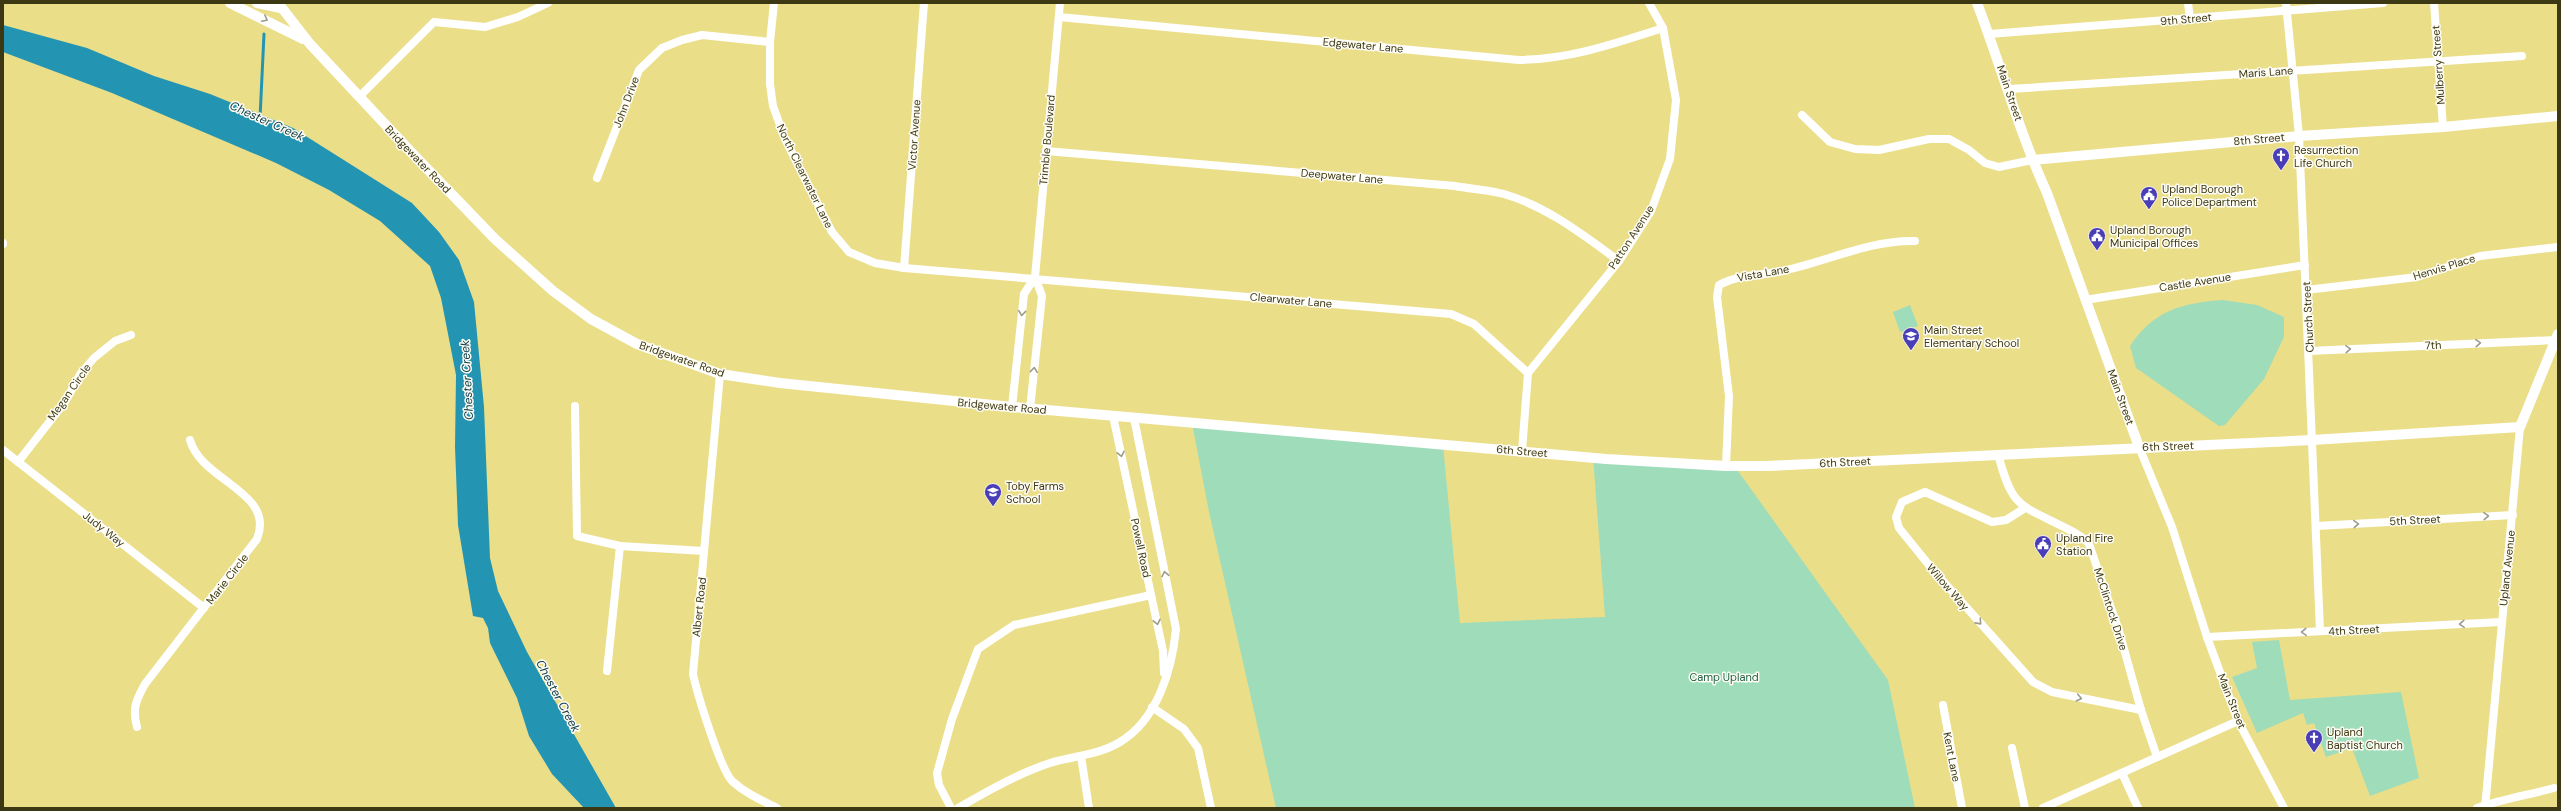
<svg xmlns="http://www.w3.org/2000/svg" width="2561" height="811" viewBox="0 0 2561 811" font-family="'DM Sans',sans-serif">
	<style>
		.green { fill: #9edcba }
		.water { fill: #2395b3 }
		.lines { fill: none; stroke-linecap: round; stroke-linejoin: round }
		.stream { stroke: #2395b3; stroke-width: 3 }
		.minor { stroke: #fff; stroke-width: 8 }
		.tertiary { stroke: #fff; stroke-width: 10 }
		.oneway { stroke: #9e9c8a }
		.labels { text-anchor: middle; stroke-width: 3; stroke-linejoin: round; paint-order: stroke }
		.street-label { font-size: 11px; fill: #3d3814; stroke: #fefdf5 }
		.poi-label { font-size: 11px; fill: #3d3814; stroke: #fefdf5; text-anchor: start }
		.park-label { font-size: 11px; fill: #216144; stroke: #fefdf5 }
		.water-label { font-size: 12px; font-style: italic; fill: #12414e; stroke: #fefdf5 }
	</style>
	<rect width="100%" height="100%" fill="#ebde89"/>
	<g class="green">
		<path d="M2223,300l34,5 27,12v20l-20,42 -39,46 -6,1 -83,-58 -6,-22c24,-36 52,-43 93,-46z"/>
		<polygon points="1910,305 1918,326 1900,332 1893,312"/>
		<polygon points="1192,423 1443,445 1460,623 1605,617 1593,456 1738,471 1888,680 1915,808 1276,808 1209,512"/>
		<polygon points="2279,640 2290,700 2401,692 2419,778 2370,796 2352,748 2326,757 2314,723 2307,725 2303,713 2257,733 2232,677 2257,668 2252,642"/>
	</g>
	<polygon class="water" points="3,25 87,48 154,76 210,94 293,128 412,203 439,232 459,260 474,302 484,407 490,558 498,591 527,652 616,808 584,808 552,774 529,736 517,698 490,643 488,628 483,618 473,616 458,525 455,447 456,375 441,298 430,266 380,221 329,190 276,163 112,93 3,52"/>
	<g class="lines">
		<polyline class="stream" points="260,118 264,34"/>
		<g class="minor">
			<polyline points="774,3 770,42 770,84 773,106 785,139 832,232 849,252 875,263 904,268 1451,314 1474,324 1528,373"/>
			<polyline points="2188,3 2190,19"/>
			<polyline points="2286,3 2299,136 2320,631"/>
			<polyline points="2434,3 2443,127"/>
			<path d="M1059,17l460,43c52,-1 94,-16 144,-32"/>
			<polyline points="1989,34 2383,3"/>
			<polyline points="2009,89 2522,56"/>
			<polyline points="359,97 434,22 485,27 518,17 548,3"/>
			<polyline points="1802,115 1830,142 1855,149 1879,150 1929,139 1949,139 1969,150 1985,163 1999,167 2032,160"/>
			<path d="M1046,151l409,35c16,3 34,4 49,8 44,13 79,41 115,67"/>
			<polyline points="597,178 639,70 662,48 682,40 702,35 770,42"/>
			<polyline points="3,243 3,244"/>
			<polyline points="904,268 924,3"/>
			<polyline points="2306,290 2417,277 2480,256 2558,247"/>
			<polyline points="2085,300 2305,265"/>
			<polyline points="2309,351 2556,340"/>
			<path d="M720,374l-27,300c4,19 27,94 39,107 13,12 29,19 45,27"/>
			<polyline points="575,406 577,536 620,546 704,551"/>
			<polyline points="1012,407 1024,294 1035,277"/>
			<polyline points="1030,409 1042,296 1035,277 1060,3"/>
			<polyline points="1113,416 1163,651 1164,673"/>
			<polyline points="2139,447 2172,527 2207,637 2238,721 2284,808"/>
			<polyline points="3,450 204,608"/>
			<polyline points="1522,451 1528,373 1619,261 1651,211 1670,159 1676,100 1663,28 1649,3"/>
			<path d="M1998,454c14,53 20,50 66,73 9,5 19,9 25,17l30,87 22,79 16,47"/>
			<polyline points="18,462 65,402 81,373 94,358 115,341 131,335"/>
			<path d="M1726,466l3,-70 -12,-99 2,-12c20,-11 41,-9 63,-14 44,-9 87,-31 133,-30"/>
			<polyline points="2025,508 2006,520 1992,522 1925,492 1902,502 1896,517 1899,528 1933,570 2033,682 2052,692 2141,710"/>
			<polyline points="2317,526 2513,515"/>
			<polyline points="2207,637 2501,622"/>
			<polyline points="607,671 620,546"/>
			<polyline points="1943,705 1962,808"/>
			<polyline points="1152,707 1184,729 1198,748 1211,808"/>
			<path d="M137,727c-5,-18 -1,-27 8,-43l112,-145c19,-47 -56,-58 -67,-99"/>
			<polyline points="2012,748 2025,808"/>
			<polyline points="1081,756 1089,808"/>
			<polyline points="2122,773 2138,808"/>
			<polyline points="951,808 939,785 937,773 952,719 978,649 1014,625 1151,595"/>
			<path d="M958,808c30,-17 59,-34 92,-45 23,-7 49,-8 70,-21 38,-23 52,-73 56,-113l-42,-211"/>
			<polyline points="2043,808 2238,721"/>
			<path d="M2477,808c25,-9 51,-13 77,-20"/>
			<polyline points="2485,808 2520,427"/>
		</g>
		<g class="tertiary">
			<polyline points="230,3 303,39"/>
			<polyline points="257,3 281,8"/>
			<polyline points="278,3 310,44 412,153 495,239 553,291 591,319 637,344 720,374 780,383 1012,407 1606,459 1726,466 1767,466 2312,440 2520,427 2558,334"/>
			<path d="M1977,3c24,63 42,129 70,190l92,254"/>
			<polyline points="2032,160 2299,136 2443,127 2558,116"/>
		</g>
	</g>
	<defs><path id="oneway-chevron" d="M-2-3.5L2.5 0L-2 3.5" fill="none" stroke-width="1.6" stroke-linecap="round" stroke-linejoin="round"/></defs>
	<g class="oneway">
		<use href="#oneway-chevron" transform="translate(265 19) rotate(27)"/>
		<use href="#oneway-chevron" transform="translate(1022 313) rotate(96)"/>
		<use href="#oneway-chevron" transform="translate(2478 343) rotate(-3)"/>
		<use href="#oneway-chevron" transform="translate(2348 349) rotate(-3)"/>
		<use href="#oneway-chevron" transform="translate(1034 370) rotate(-84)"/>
		<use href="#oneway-chevron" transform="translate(1121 454) rotate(78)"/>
		<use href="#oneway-chevron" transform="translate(2486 516) rotate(-3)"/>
		<use href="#oneway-chevron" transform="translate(2356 524) rotate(-3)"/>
		<use href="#oneway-chevron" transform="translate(1165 574) rotate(-101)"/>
		<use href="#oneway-chevron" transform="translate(1157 622) rotate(78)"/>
		<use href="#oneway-chevron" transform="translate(1979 622) rotate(48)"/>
		<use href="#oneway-chevron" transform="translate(2462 624) rotate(177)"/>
		<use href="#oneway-chevron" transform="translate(2304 632) rotate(177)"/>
		<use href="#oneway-chevron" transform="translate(2079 698) rotate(12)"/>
	</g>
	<defs>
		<symbol id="church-pin" viewBox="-11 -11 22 30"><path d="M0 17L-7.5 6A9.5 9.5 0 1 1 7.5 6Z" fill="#493eb5" stroke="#fefdf5"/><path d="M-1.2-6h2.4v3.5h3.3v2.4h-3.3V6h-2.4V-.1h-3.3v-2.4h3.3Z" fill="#fff"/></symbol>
		<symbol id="civic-pin" viewBox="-11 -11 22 30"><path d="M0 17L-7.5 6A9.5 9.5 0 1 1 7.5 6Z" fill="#493eb5" stroke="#fefdf5"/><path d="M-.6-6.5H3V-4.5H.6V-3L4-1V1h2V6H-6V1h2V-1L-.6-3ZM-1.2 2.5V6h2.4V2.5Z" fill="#fff"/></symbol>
		<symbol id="school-pin" viewBox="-11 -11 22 30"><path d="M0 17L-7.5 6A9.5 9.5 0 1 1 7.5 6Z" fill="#493eb5" stroke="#fefdf5"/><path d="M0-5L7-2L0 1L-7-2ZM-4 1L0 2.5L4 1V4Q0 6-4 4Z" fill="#fff"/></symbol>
	</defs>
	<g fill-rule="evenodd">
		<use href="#church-pin" x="2271" y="146" width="20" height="27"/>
		<use href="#civic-pin" x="2139" y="185" width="20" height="27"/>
		<use href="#civic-pin" x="2087" y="226" width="20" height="27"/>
		<use href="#school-pin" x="1901" y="326" width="20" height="27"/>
		<use href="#school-pin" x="983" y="482" width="20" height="27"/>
		<use href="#civic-pin" x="2033" y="534" width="20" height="27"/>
		<use href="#church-pin" x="2304" y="728" width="20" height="27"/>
	</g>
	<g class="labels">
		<g class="street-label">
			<text transform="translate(2186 19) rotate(-5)" y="4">9th Street</text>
			<text transform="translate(1363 45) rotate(5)" y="4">Edgewater Lane</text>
			<text transform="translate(2438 65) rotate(-94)" y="4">Mulberry Street</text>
			<text transform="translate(2266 72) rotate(-4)" y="4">Maris Lane</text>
			<text transform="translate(2010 93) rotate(71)" y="4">Main Street</text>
			<text transform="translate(626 102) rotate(-69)" y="4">John Drive</text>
			<text transform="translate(914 135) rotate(-86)" y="4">Victor Avenue</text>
			<text transform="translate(2259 139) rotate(-5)" y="4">8th Street</text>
			<text transform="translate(1047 140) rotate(-85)" y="4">Trimble Boulevard</text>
			<text transform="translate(418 159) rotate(46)" y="4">Bridgewater Road</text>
			<text transform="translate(805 176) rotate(64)" y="4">North Clearwater Lane</text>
			<text transform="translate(1342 176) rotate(5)" y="4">Deepwater Lane</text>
			<text transform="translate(1631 237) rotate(-57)" y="4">Patton Avenue</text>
			<text transform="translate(2444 267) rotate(-17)" y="4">Henvis Place</text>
			<text transform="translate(1763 273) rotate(-10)" y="4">Vista Lane</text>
			<text transform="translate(2195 282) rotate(-9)" y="4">Castle Avenue</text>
			<text transform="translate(1291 300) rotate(5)" y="4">Clearwater Lane</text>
			<text transform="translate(2308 317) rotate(-93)" y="4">Church Street</text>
			<text transform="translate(2433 345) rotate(-3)" y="4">7th</text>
			<text transform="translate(682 359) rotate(19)" y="4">Bridgewater Road</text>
			<text transform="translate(69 392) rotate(-55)" y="4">Megan Circle</text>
			<text transform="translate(2121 397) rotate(70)" y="4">Main Street</text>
			<text transform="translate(1002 406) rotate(5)" y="4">Bridgewater Road</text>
			<text transform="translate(2168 446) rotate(-2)" y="4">6th Street</text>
			<text transform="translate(1522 451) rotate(5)" y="4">6th Street</text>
			<text transform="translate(1845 462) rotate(-3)" y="4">6th Street</text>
			<text transform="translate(2415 520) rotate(-3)" y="4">5th Street</text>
			<text transform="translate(104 529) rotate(38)" y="4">Judy Way</text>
			<text transform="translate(1141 548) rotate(78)" y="4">Powell Road</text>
			<text transform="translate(2507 568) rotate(-84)" y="4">Upland Avenue</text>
			<text transform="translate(227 579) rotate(-52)" y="4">Marie Circle</text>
			<text transform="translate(1948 587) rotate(49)" y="4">Willow Way</text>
			<text transform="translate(699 607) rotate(-84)" y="4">Albert Road</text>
			<text transform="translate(2111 609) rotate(72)" y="4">McClintock Drive</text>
			<text transform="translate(2354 630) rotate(-3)" y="4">4th Street</text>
			<text transform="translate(2232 701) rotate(68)" y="4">Main Street</text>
			<text transform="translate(1952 757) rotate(79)" y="4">Kent Lane</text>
		</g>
		<g class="poi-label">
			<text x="2294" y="154">Resurrection<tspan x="2294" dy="13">Life Church</tspan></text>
			<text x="2162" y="193">Upland Borough<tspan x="2162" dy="13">Police Department</tspan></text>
			<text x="2110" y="234">Upland Borough<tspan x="2110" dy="13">Municipal Offices</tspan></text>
			<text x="1924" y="334">Main Street<tspan x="1924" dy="13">Elementary School</tspan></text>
			<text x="1006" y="490">Toby Farms<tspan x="1006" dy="13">School</tspan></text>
			<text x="2056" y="542">Upland Fire<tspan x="2056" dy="13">Station</tspan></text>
			<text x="2327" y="736">Upland<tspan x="2327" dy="13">Baptist Church</tspan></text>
		</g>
		<g class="park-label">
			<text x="1724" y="681">Camp Upland</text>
		</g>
		<g class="water-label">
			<text transform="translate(267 121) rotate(24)" y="4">Chester Creek</text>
			<text transform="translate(467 380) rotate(-93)" y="4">Chester Creek</text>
			<text transform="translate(558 696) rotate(62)" y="4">Chester Creek</text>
		</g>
	</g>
	<rect width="2561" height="811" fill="none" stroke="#3d3814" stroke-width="8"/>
</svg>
